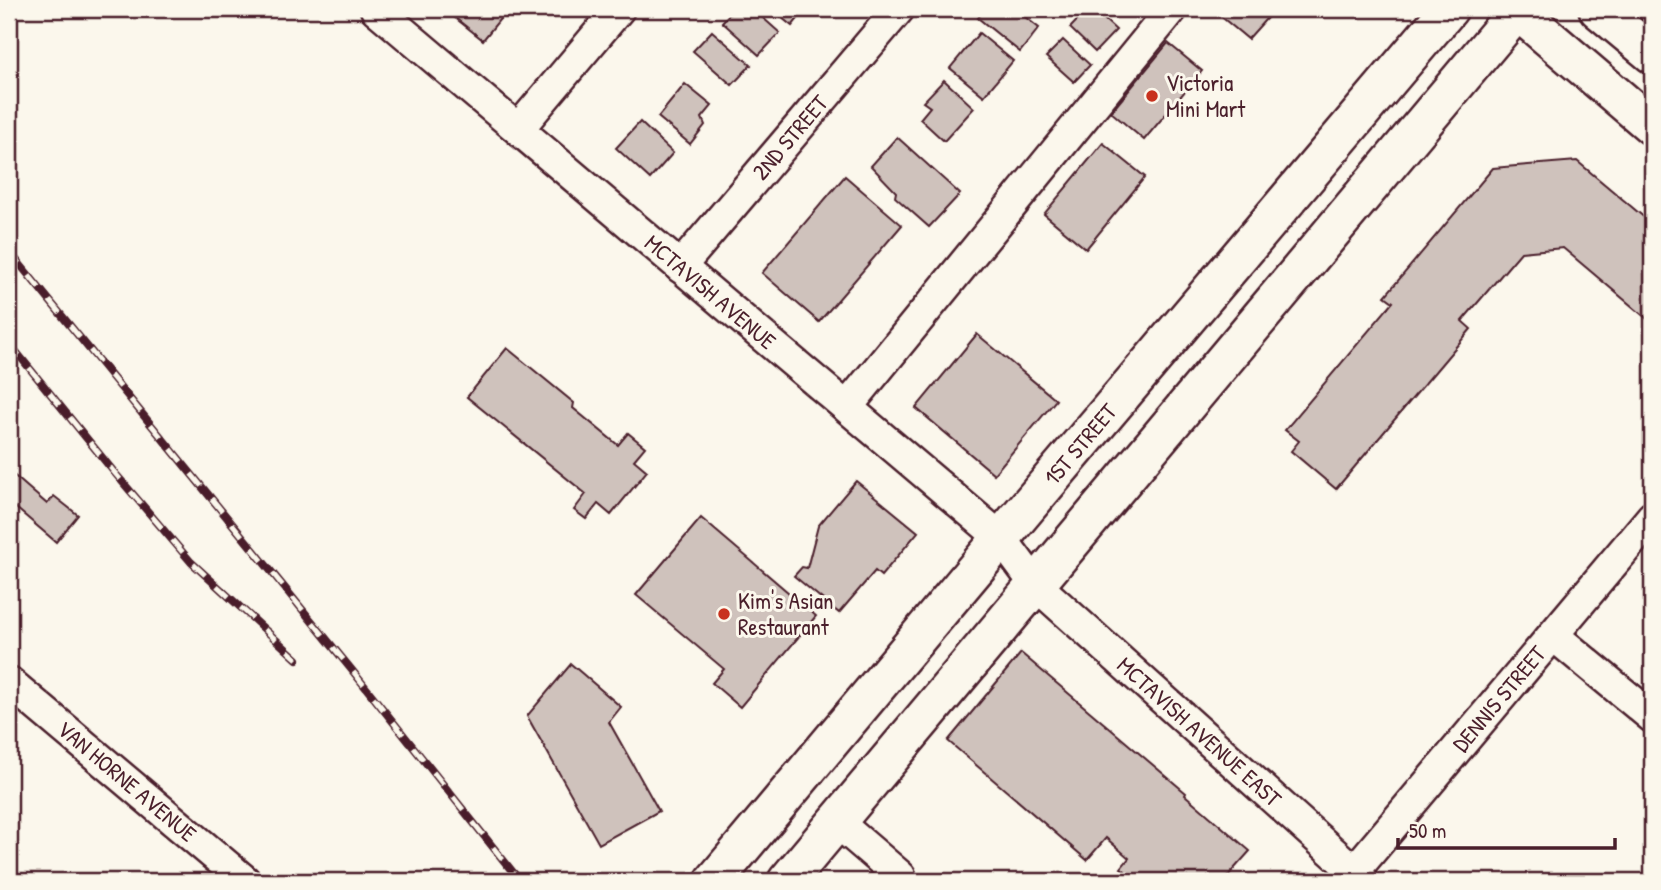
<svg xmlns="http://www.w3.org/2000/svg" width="1661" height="890" viewBox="0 0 1661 890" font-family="'Patrick Hand',sans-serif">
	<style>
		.building { fill: #cfc2bc; stroke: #4a1f2b; stroke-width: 2 }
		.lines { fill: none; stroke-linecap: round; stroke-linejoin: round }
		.minor-casing { stroke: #4a1f2b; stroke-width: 35 }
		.major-casing { stroke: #4a1f2b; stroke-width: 42 }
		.minor { stroke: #fbf7ec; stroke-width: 30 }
		.major { stroke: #fbf7ec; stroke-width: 37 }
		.rail-casing { stroke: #4a1f2b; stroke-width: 8 }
		.rail { stroke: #fbf7ec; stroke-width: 5; stroke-dasharray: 16; stroke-linecap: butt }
		.poi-dot { fill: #c8321e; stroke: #fbf7ec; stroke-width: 2.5 }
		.labels { text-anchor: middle; stroke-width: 6; stroke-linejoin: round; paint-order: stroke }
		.poi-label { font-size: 23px; fill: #4a1f2b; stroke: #fbf7ec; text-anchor: start }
		.street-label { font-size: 23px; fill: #4a1f2b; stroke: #fbf7ec }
	</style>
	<rect width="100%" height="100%" fill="#fbf7ec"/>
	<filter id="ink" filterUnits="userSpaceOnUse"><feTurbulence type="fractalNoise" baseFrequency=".0143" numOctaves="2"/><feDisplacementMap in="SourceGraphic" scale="14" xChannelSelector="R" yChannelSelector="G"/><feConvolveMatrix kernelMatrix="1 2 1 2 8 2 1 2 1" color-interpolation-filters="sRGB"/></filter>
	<g filter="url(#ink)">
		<g class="building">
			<polygon points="444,9 508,9 483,40"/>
			<polygon points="734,9 753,9 780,33 759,55 722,22"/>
			<polygon points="771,9 806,9 792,26"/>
			<polygon points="985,9 1015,9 1039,28 1020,52 978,18"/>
			<polygon points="1088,9 1093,9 1116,30 1095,52 1070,28"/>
			<polygon points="1212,9 1275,9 1248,39"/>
			<polygon points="712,31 751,65 732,85 693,51"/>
			<polygon points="979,33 1013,61 984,96 950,68"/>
			<polygon points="1063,40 1090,65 1074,82 1046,57"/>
			<polygon points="1168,43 1202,71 1144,140 1111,112"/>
			<polygon points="944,80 974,108 944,141 920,119 930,107 923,102"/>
			<polygon points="685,84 712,106 702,118 705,125 690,144 658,117"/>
			<polygon points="640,122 673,153 650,179 616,148"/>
			<polygon points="897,137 960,194 929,227 895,197 896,192 871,166"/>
			<polygon points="1103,143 1145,177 1086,249 1044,214"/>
			<polygon points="1577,161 1652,224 1652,323 1563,248 1521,252 1462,321 1471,329 1336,489 1291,451 1299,441 1285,430 1393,302 1385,296 1493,168"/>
			<polygon points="845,176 902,225 819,322 762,273"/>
			<polygon points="977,334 1056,400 994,474 916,408"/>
			<polygon points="507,348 574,403 573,408 618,445 628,433 645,447 634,460 647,471 611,515 598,504 586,519 574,510 586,494 467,397"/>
			<polygon points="9,471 47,504 54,496 78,515 56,542 9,502"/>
			<polygon points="856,481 918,532 881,576 875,571 839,613 794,576 802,567 807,568 818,526"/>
			<polygon points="701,518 816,616 740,707 712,683 724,669 636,595"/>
			<polygon points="1021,653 1186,793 1185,795 1250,851 1225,879 1226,881 1116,881 1125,871 1121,868 1129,858 1106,838 1087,860 948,741"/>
			<polygon points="571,664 621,707 609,722 659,811 599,844 527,716"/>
		</g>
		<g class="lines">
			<defs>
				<g id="minor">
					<path id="s1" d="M376,9l625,529 34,46 320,288 8,9"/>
					<polyline points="518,129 619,9"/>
					<path id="s2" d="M680,267l219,-258"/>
					<polyline points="847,407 1172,9"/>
					<polyline points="1553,635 1652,717"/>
					<path id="s3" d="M9,682l236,199"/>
					<polyline points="837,822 900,876"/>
					<path id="s4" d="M1346,881l306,-364"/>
				</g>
				<g id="major">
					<polyline points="1515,9 1652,126"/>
					<polyline points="1598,9 1652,54"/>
					<path id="s5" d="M714,881l309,-369 426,-503"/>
					<polyline points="787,881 1519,9"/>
				</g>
			</defs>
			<use href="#minor" class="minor-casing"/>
			<use href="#major" class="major-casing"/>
			<use href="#minor" class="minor"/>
			<use href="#major" class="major"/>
			<defs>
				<g id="rail">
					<polyline points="9,251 351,669 520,881"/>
					<polyline points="9,343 114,472 191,562 297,659"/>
				</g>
			</defs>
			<use href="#rail" class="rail-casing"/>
			<use href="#rail" class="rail"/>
		</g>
	</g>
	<g class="poi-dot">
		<circle cx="1152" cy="96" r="7"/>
		<circle cx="724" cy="614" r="7"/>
	</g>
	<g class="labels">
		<g class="poi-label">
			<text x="1166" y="91">Victoria<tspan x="1166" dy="26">Mini Mart</tspan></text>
			<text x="738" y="609">Kim's Asian<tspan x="738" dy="26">Restaurant</tspan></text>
		</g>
		<g class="street-label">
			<text dy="8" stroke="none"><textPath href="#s2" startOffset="170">2ND STREET</textPath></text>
			<text dy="8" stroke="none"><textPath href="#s1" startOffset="438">MCTAVISH AVENUE</textPath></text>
			<text dy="8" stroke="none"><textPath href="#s5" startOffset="570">1ST STREET</textPath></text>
			<text dy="8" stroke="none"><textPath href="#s4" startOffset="238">DENNIS STREET</textPath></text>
			<text dy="8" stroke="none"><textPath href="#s1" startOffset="1097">MCTAVISH AVENUE EAST</textPath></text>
			<text dy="8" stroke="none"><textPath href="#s3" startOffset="154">VAN HORNE AVENUE</textPath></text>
		</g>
	</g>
	<rect width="1661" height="890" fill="none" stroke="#fbf7ec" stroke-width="35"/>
	<rect x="18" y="18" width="1626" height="855" fill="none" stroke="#4a1f2b" stroke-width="2.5" filter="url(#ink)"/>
	<path d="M1398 838v10h217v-10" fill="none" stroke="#4a1f2b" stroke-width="3.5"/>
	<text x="1409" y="838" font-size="21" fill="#4a1f2b" stroke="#fbf7ec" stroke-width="5" paint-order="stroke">50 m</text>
</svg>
